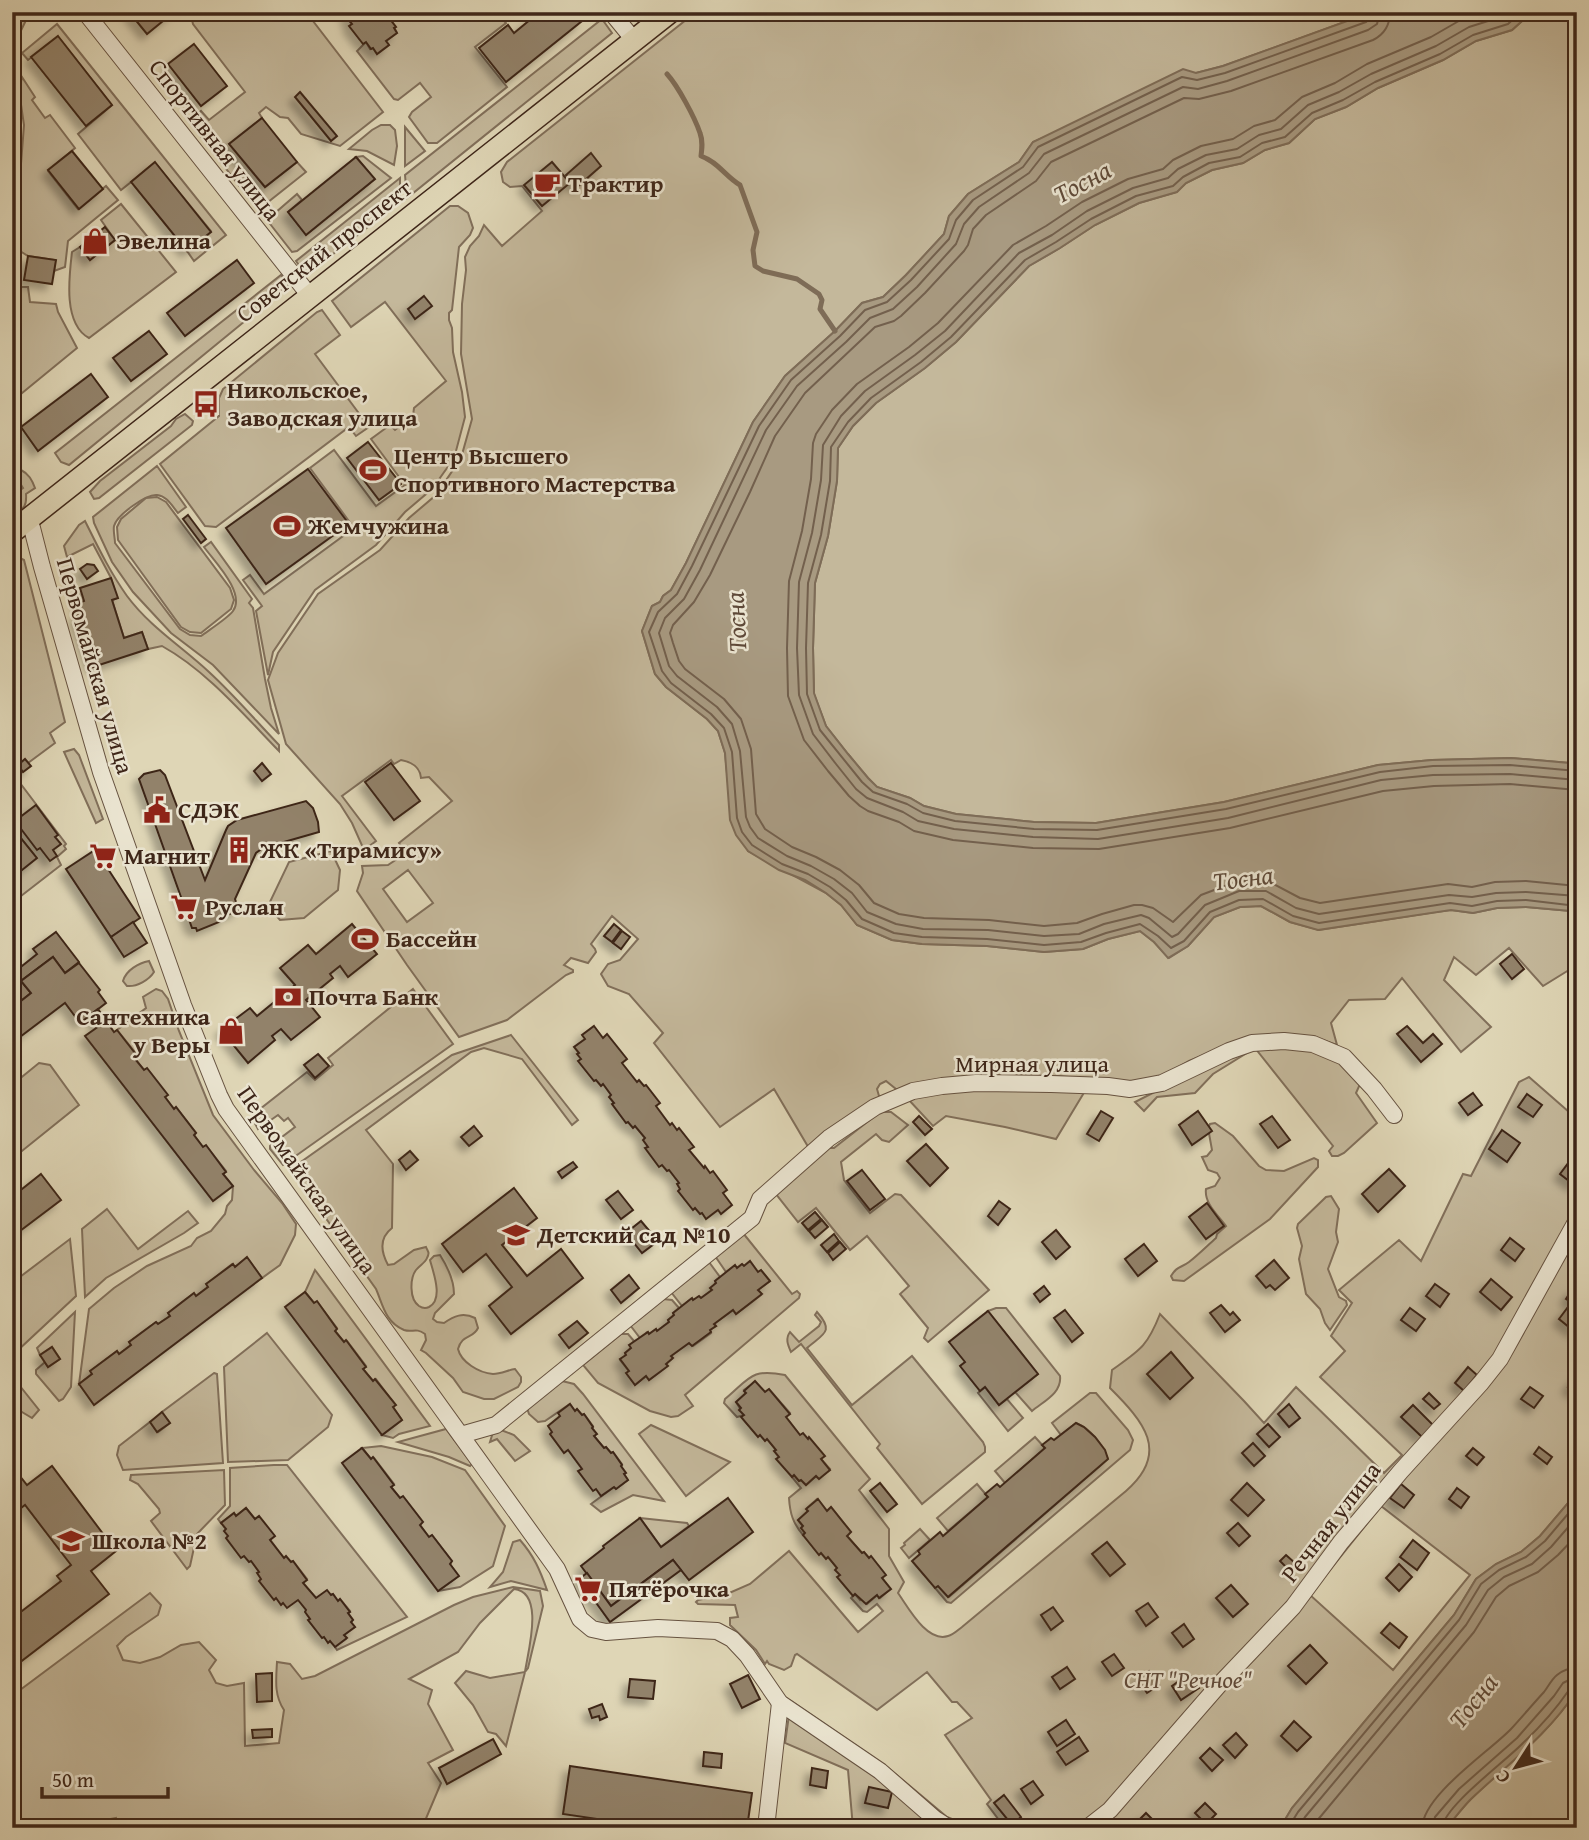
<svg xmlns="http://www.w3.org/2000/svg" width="1589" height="1840" viewBox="0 0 1589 1840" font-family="'Gentium Book Plus',serif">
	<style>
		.green { fill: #c4b89b; stroke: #816f5a; stroke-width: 2; fill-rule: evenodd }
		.water { fill: #a89a81; stroke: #7e6c57; stroke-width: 2 }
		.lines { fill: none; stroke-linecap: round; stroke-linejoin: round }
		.shore { stroke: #73604d; stroke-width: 2 }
		.stream { stroke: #7e6c57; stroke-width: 5 }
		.building { fill: #92826b; stroke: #3e2619; stroke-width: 2; filter: url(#shadow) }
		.minor-casing { stroke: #665240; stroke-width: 18 }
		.major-casing { stroke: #3e2619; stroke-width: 24 }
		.minor { stroke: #eae4d0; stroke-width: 16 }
		.major { stroke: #dfd6b6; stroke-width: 21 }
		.labels { text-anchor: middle; stroke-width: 5; stroke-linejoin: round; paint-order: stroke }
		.street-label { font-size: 24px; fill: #3e2619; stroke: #eae4d0 }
		.poi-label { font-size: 24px; font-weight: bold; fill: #3e2619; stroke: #eae4d0; text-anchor: start }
		.park-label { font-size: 24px; font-style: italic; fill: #604a3a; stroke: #eae4d0 }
		.water-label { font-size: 26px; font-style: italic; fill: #5e4938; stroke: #eae4d0 }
	</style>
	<defs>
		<filter id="shadow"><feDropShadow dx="-6" dy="6" stdDeviation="3.5" flood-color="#0004"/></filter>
	</defs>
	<rect width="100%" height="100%" fill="#dfd6b6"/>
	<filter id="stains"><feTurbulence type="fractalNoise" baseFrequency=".00286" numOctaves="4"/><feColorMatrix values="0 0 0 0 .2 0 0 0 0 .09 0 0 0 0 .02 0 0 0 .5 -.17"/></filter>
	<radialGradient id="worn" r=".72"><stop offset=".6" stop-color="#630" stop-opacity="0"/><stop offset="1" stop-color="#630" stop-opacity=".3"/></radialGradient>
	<g class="green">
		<polygon points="12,12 30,12 12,49"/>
		<polygon points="190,12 306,12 383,112 340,146 301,134 288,118 280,117 266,107 259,113 262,118 230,144 265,187 297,162 306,172 258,210 189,121 201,111 209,120 245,92 193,24"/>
		<polygon points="388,12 496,12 506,23 475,47 507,87 437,143 428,143 409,117 412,112 431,97 420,83 398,100 394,99 357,51 366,42 370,49 373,48 377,54 389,45 386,41 397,33 390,19 392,17"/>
		<path d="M696,12h676l-149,54 -27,7 -163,69 -14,20 -51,32 -19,22 -5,18 -38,41 -23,22 -21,6 -27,28 -50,45 -32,46 -67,141 -15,27 -8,6 -3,6 -8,4 -10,25 13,43 11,13 41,32 11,12 7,22 3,30 20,68 78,42 15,12 16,20 35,15 30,4 65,2 57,6 39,-3 25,-10 32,-8 14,11 15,16 19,-12 26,-29 26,-10 21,-1 29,16 29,8 117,-18 15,-2 22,3 24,-5 29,-1 45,4 6,2v52l-34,21 -34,-38 -33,27 -22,-18 -10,23 47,47 -30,25 -59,-74 -17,21 -36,1 -18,23 6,22 -20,-7 -73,1 -55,22 -36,21 -23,1 -72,-7 -78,-1 -60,8 -17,6h-7l-10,-8 -6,3 -3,5 2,7 5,2 -74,52 -36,-61 -54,38 -66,-84 9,-10 -34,-39 -21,-8 -7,-12 7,-10 12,-4 18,-21 -26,-23 -21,28 4,5 1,3 -8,11 -17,-5 -7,7 9,5v2l-7,3 -59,45 -48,17 -52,-72 -50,-74 6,-18 -1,-7 26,-1 18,-12 -7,-10 53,-42 -23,-24 -8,1c-1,-12 -10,-16 -20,-18l-7,4 -3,-4 -49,36 34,45 -12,9 -12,-27 -12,-19 -54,-60 -18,-64 10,-27 40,-59 62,-44 29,-32 27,-23 25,-37 11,-39 -11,-65 1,-50 4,-34 -1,-13 5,-11 9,-10 5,-11 18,21 40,-35 -20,-25 -12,1 -7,-5 -2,-10 6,-10zM408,870l25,33 -26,19 -24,-33z"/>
		<polygon points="1532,12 1577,12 1577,765 1570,763 1511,758 1432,760 1378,765 1224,802 1096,823 1034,822 956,814 924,806 910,798 877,787 868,778 848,754 826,726 814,694 813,648 815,583 828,536 837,481 838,448 853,426 876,403 925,368 956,342 1029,266 1060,248 1095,225 1139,203 1176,192 1186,183 1212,170 1243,163 1265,150 1289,143 1315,119 1346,107 1378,88 1443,60 1476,41 1512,30"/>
		<polygon points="602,19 612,33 407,198 405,175"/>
		<polygon points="57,24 226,235 194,261 187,251 211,231 155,163 121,190 78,134 112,105 58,37 28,60 22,53"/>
		<polygon points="22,77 35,97 32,100 45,118 50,115 75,148 48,171 78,209 106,186 118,200 68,241 65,267 54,271 55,260 28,256 20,251 21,164 24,125 19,91"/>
		<polygon points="381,125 390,125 395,130 397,146 394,165 367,151 349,149 372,130"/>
		<polygon points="405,127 425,151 405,166"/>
		<polygon points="363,156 391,178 297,251 292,252 267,220 297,194 302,200 288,212 306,234 374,179 356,157"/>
		<polygon points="400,178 400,202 306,275 296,261"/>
		<path d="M121,204l55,68 -87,66c-26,-14 -20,-61 -17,-86l8,-5 10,13 25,-20 -14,-20z"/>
		<polygon points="450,206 458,206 468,213 473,228 470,235 459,247 452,310 449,313 449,320 452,328 453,352 462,392 465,417 456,451 447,468 432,489 405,512 376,545 315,590 273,652 268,675 256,611 262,606 243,580 250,575 264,594 354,528 310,468 334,450 376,506 405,485 371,439 390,425 395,430 413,416 414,408 446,381 385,302 351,327 332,301"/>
		<polygon points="281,275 289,285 69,465 61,462 55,453"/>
		<polygon points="14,287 28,287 30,302 56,304 58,312 77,348 16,398 13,398 12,304"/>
		<polygon points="322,310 340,335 315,354 369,427 356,436 349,427 216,527 205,526 160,464 219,416 219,398 223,389 317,312"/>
		<polygon points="185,414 193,421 192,425 99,498 94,499 90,492 100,481 171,426 176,419"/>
		<path d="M157,466l29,41 -8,6c-6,-7 -11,-17 -21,-18 -11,-1 -40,20 -43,31 -1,5 1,12 1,17l65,86 10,6 11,1c8,-6 27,-18 32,-25 13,-18 -19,-50 -29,-64l7,-5 41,57 -3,4 4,5 12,71 6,29 8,26 -66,-69 -42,-32 -38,-41 -21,-30 -18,-39 -1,-6z"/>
		<path d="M21,470c8,4 11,10 14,18l-9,6c1,14 -3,14 -14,22v-20l11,-8 -7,-11v-3z"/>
		<polygon points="157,497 166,502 230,588 234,600 231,609 201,633 190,632 181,627 118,540 117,527 121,519 146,498"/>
		<path d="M85,521c13,26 25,51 42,75 23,31 54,50 82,76 25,23 47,49 70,73v6c-36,-37 -72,-80 -117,-105l-14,3 -6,-17 -18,6 -12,-38 5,-2 -6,-20 -18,-34 -26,13 -3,-11 15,-21z"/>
		<polygon points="12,554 24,560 65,722 50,733 55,743 28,763 25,760 18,765 21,769 14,775 66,844 64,846 66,849 57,857 61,865 12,903"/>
		<polygon points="74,749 79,755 103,819 96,823 64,752"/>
		<polygon points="331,851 340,870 338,890 304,918 280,920 268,906 289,862"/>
		<path d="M149,961l5,11c-5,8 -17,15 -27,14l-4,-5c3,-11 16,-18 26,-20z"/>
		<polygon points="156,989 162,991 168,999 179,1031 213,1115 254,1170 282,1203 296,1224 295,1235 280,1265 262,1278 247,1258 235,1267 232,1264 207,1284 208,1287 196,1296 193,1294 168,1313 170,1316 158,1324 156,1322 129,1342 131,1345 119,1354 117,1351 91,1371 92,1374 79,1384 89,1309 114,1288 147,1266 191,1246 197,1238 211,1231 225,1214 227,1206 232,1200 233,1186 223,1174 226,1171 206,1146 203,1147 194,1135 196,1133 176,1107 174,1109 165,1097 167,1095 147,1069 144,1070 135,1059 138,1056 117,1030 146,1008 143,997"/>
		<polygon points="413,989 453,1044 283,1165 270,1149 270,1146 295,1127 288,1118 284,1121 278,1115 258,1129 252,1118 255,1113 307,1072 315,1080 333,1065 328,1058"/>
		<path d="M511,1035l67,85 -6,5 -50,-66 -38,-11 -13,4 -105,78 27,34 -1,64c-13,10 -11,24 -4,37l6,-1 20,-14 12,-3c2,5 4,5 1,11 -2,5 -7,7 -11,12 -6,8 -7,29 3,36 3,2 6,3 10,1 15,-8 4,-35 1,-47l4,-4 6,-1c7,11 14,26 14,39l-19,19 -2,6 4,3 7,1c10,-7 19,-11 31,-5l3,10c-5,11 -16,6 -20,21 3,13 21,24 35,25 8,0 15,-4 22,-5l6,8v5l-3,5 -24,12h-10l-21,-7 -10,-14 -27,-25 -5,-3 5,-10 -1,-6c-10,-7 -12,-1 -21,-4 -19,-8 -21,-25 -28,-41l-85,-120 161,-114z"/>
		<polygon points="1264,1044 1310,1049 1340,1060 1361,1082 1356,1093 1377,1123 1344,1153 1338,1156 1332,1156 1329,1151 1333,1146 1255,1048 1213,1074 1195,1093 1157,1097 1144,1111 1135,1102 1217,1060 1251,1046"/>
		<polygon points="39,1063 50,1065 79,1105 12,1159 12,1085"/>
		<path d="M1529,1077l48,42v379l-9,5 -28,33 -19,16 -25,12 -20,15 -22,36 -162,193 -12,20h-275l-18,-24 4,-4 -46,-65 27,-17 -15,-16h-5l-25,-30 -50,38 -80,-56 -2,1 -4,11 -7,4 -15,-6 -2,-3 -2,3 -9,-14 -26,-25v-7l8,-1 -3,-12 -37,-1 -2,-2 2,-2 29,-6 23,-10 39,-33 69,81 25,-21 -6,-7 -10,8 -4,-1 -12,-13 4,-4 5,6 2,-2 5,6 10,-9 3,3 10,-9 -8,-11 -11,-21 -2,1 -5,-6 -2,1 -15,-17 4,-4 -20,-25 -4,4 -10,-12 -10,9 1,3 -10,9 5,6 -2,2 4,5 -2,2c-10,-12 -13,-21 -14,-37l12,-10 -9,-11 2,-2 5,6 2,-1 5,5 10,-9 3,3 11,-10 -9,-10 -12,-21 -1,1 -8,-4 -14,-18 4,-4 -21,-24 -4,3 -10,-10 -11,8 2,3 -10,9 8,13 -7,2 -13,-14 1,-4c25,-21 26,-31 60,-24l85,104 -11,11 30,39v27l15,26 -6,11c10,14 29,50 50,43 5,-1 10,-6 14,-9l164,-136c45,-39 17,-70 -16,-103l2,-18c28,-20 35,-23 48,-56l84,87 20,22 32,-36 88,86 18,-18 -82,-78 25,-26 -14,-15 21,-33 -13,-13 60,-50 22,21 42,-87 8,2 48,-94zM1381,1506l89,69 -77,95 -83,-75z"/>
		<polygon points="946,1090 1085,1091 1056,1139 1005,1127 946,1116 933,1126 908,1099"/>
		<polygon points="880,1112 891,1112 908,1125 889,1142 882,1140 876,1134 841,1162 844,1180 870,1213 895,1194 901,1195 989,1290 928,1342 924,1338 928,1328 900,1294 909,1286 867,1236 850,1250 816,1208 798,1222 776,1194 822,1148 834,1148"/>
		<path d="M1215,1123l18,13 26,30 7,4 18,1 30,-13 4,2v7l-48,52 -86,62 -11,-1 -2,-4c6,-10 10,-8 18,-14 9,-7 18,-16 27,-24l1,-4 9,-8c-8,-11 -22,-23 -20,-37l9,-3 5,-8 -3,-5 -9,-3 -6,-13 5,-1 5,-6 -4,-22 2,-4z"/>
		<polygon points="1331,1196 1339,1209 1336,1232 1338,1242 1328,1269 1339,1297 1346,1301 1347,1305 1330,1330 1325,1323 1320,1309 1306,1294 1299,1259 1302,1246 1297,1228 1298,1224 1326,1197"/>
		<polygon points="107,1209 138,1249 188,1211 198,1223 184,1233 106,1278 85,1297 82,1229"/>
		<polygon points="743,1233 792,1294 797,1291 800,1294 799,1298 685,1395 693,1406 678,1416 671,1417 650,1411 598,1383 583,1365 621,1334 628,1334 634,1341 631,1348 625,1353 626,1355 620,1360 629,1371 635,1385 646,1376 649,1380 667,1366 666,1364 672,1359 671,1356 689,1343 693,1346 711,1333 710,1330 716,1326 714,1324 733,1310 736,1314 761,1295 758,1290 770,1281 761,1270 758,1272 750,1261 744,1266 742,1264 737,1268 735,1266 726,1272 715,1256"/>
		<polygon points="70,1239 76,1296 16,1352 12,1353 12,1283"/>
		<polygon points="709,1262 720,1277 715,1281 716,1283 711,1288 712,1290 701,1298 693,1300 691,1299 682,1306 671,1292"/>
		<polygon points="315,1270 430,1426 399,1434 393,1438 382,1435 402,1420 393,1407 395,1405 376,1379 373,1381 363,1369 366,1366 347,1341 344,1342 335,1331 337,1328 317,1302 314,1303 305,1292"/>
		<polygon points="663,1299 672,1300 679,1308 673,1313 674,1315 668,1320 669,1322 657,1331 656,1329 649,1334 647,1332 640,1338 630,1325"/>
		<path d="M996,1308h10l54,68c2,17 -16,25 -28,35l-17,-19 23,-18 -50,-63z"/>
		<polygon points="75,1312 71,1387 63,1399 59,1401 36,1374 36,1370 45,1362 48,1367 60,1359 52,1347 40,1355 37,1348"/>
		<path d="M817,1312c18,20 6,22 -10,36l45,57 60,-49 71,86 2,5v5l-63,52 -45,-56 3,-4 -79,-100 -10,8c-3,-7 -6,-13 -1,-20l9,10 20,-16 2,-4 -6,-7z"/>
		<polygon points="267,1333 332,1415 328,1427 288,1460 228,1462 224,1367"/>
		<polygon points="214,1373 217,1374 223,1463 123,1470 117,1455 119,1446 150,1422 158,1432 170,1423 162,1412"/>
		<polygon points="12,1376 39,1410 32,1418 12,1406"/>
		<polygon points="562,1381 574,1384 583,1394 664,1501 633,1495 601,1512 591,1504 614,1487 616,1489 628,1480 624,1474 625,1473 621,1466 622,1464 613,1452 611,1453 606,1447 604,1448 594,1436 596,1434 592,1428 593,1426 584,1414 582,1415 577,1409 575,1411 570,1404 545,1421 538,1422 529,1414 527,1408"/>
		<polygon points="985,1387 999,1405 1007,1399 1023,1418 1008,1431 978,1393"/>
		<path d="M1090,1393h6l32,37 5,10 -3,10 -179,153 -4,-1 -12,-14 3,-2 11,11 159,-138c-6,-15 -17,-30 -32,-36l-15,12 -9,-12z"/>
		<polygon points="651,1425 730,1462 686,1496 639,1434"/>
		<polygon points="446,1429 472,1464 470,1466 449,1457 398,1442"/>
		<polygon points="501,1430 514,1435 530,1451 515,1461 497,1439 490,1442 493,1432"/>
		<polygon points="1035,1437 1045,1448 1005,1483 995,1471"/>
		<polygon points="381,1446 432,1457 465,1470 505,1526 493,1566 460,1587 438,1591 458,1576 450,1564 452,1561 432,1535 429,1537 420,1525 422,1522 403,1497 400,1498 391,1487 394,1484 374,1458 371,1459 362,1448"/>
		<polygon points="274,1465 287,1465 407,1617 337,1650 335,1647 346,1639 344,1635 355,1627 351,1622 353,1620 348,1613 350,1611 340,1599 338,1601 333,1594 316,1598 303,1583 307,1579 293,1561 291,1562 284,1558 246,1508 236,1516 234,1513 221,1523 218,1519 230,1506 230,1468"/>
		<polygon points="224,1470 225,1505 197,1534 190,1566 187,1569 151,1521 160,1513 159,1509 138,1484 130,1480 131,1475"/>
		<polygon points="977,1484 988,1497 948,1531 937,1518"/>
		<polygon points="640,1518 687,1523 689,1526 661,1547"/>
		<polygon points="920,1529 930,1540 909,1558 901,1548 905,1545 904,1543"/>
		<path d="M520,1540c14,16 20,30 27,50l-36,-9 -21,6 13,-15 10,-30z"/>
		<path d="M513,1587l27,4 3,15 -15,62 -3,4 -19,74 -10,-12 -8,-2 -15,-27 -18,-22 11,-12 24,7 35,-6c3,-21 20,-80 -11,-83l-34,34 -22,29 -49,27 23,11 -4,14 25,46 -25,13 13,20 -19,45h-304l-2,-10 -51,10h-53v-132l138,-103 11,12 -3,10 -32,22 -9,9 6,14 17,3 20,-6 21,-12 18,-3 17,18 -7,10 7,13 11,3 17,-3 1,63 34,-3 5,-33c-10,-15 -8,-30 -7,-48l13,2 12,15 13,-3 139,-71 19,-8z"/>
		<path d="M1577,1690v138h-131c9,-10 16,-20 25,-29 37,-36 78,-65 106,-109z"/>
		<polygon points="791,1701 886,1766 947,1817 974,1828 853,1828 848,1770 785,1743"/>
	</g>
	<g class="water">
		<polygon points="1372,12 1532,12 1512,30 1476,41 1443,60 1378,88 1346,107 1315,119 1289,143 1265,150 1243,163 1212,170 1186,183 1177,192 1139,203 1095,225 1060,248 1029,266 956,342 925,368 876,403 853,426 838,448 837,481 828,536 815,583 813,648 814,693 826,726 848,754 868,778 877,787 910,798 924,806 956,814 1034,822 1096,823 1224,802 1378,765 1432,760 1511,758 1570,763 1577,765 1577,913 1571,911 1526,907 1497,908 1473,913 1451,910 1318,930 1290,922 1261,906 1240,907 1214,917 1188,946 1168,958 1154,942 1140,931 1108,939 1083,949 1044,952 987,946 922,944 892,940 857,925 841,905 826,893 805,880 779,870 748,851 736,835 730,820 725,753 718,731 707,719 666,687 655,674 642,631 652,606 660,602 663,596 671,590 686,563 753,422 785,376 835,331 862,303 883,297 906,275 944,234 949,216 968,194 1019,162 1033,142 1183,69 1196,73 1223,66"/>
		<path d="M1577,1498v192c-28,44 -69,74 -106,109 -9,9 -16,19 -25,29h-166l12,-20 162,-193 22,-36 20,-15 25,-12 19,-16 28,-33z"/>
	</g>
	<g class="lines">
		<g class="shore">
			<polyline points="1371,12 1370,18 1366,22 1225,73 1197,80 1182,77 1038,147 1023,167 973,200 956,220 949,239 911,280 887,302 865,310 840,336 791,380 759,426 692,566 677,594 658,612 649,632 662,671 671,683 711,714 724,728 732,752 737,818 742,832 752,845 782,864 808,874 830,887 846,900 862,919 894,933 922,937 987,939 1044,945 1081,942 1106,933 1140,924 1158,936 1171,948 1184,941 1210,912 1239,900 1263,899 1293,916 1319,923 1450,903 1472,906 1497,901 1526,900 1577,906"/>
			<polyline points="1380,12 1377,24 1368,30 1227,81 1198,89 1183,87 1044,154 1029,173 979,207 964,224 956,244 917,287 893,309 870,318 846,342 797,386 766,430 700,570 684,599 665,618 659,633 669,666 677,676 717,707 732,724 740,751 746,817 750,827 758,838 787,856 811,866 834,879 852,893 867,912 896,924 923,929 988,930 1044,936 1079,934 1104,924 1141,915 1149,918 1172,937 1178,934 1205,905 1239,891 1266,891 1296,908 1319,914 1449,895 1472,897 1496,893 1526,892 1577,896"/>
			<path d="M1390,12c0,13 -5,22 -17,28l-142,51 -32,8 -15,-1 -133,64 -15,19 -50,34 -13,14 -5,16 -4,6 -39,42 -24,23 -7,5 -19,6 -70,66 -30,43 -25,56 -40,83 -16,27 -21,23 -3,8 3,10 6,18 6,8 39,30 17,20 10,30 5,65 9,15 27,18 24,10 24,13 19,15 15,18 25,11 25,4 65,2 55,6 33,-3 25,-9 32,-9h8l11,3 20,14 28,-27 37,-14h30l32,17 20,5 128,-19 24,3 23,-5 31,-1 51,5"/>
			<polyline points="1480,12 1464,18 1431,37 1367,64 1335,83 1302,97 1275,120 1254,126 1233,139 1201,146 1173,160 1163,169 1128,179 1082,202 1046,226 1013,245 938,323 909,347 857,384 832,410 816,434 813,443 811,479 802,531 789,581 787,648 788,696 804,740 828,771 849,796 860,806 868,811 899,822 914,831 953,840 1033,848 1099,849 1230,828 1383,791 1434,786 1510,784 1577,790"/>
			<polyline points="1508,12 1504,16 1469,27 1436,46 1371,74 1339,92 1308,105 1281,129 1259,135 1237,149 1206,155 1178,169 1168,178 1133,188 1087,211 1052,235 1019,253 945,331 915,355 865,391 841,416 823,445 821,480 812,533 799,582 797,648 799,695 813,734 836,764 856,789 867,798 903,812 918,821 954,829 1033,837 1098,839 1228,818 1381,780 1433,775 1510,774 1577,780"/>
			<polyline points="1521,12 1508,24 1473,35 1440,54 1375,82 1343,100 1312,113 1285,137 1262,143 1240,157 1209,163 1183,177 1173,186 1136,196 1091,219 1056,242 1025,260 951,337 921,362 871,398 848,422 831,447 830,481 821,535 808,583 806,648 807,694 820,730 862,782 873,792 907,804 923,813 955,821 1005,826 1034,829 1097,830 1226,809 1380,772 1433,766 1510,765 1577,771"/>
			<polyline points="1288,1828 1298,1812 1459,1620 1481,1584 1499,1570 1526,1557 1545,1541 1573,1508 1577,1506"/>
			<polyline points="1298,1828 1305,1817 1466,1625 1488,1590 1504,1577 1532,1564 1551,1547 1577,1517"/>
			<polyline points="1311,1828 1474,1632 1496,1597 1509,1586 1538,1572 1558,1555 1577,1535"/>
			<path d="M1422,1828c1,-33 67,-76 89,-99 11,-12 22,-25 33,-37 4,-5 7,-12 13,-17 6,-5 12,-7 20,-7"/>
			<polyline points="1433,1828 1435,1817 1459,1789 1517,1738 1554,1696 1563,1683 1569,1680 1577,1679"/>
			<path d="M1442,1828c2,-22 64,-67 81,-85 17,-16 33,-34 46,-53l8,-2"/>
		</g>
		<path class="stream" d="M667,74c11,12 28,44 33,59 3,8 2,15 1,23 17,6 25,21 39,29l17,47 -4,18 2,16 8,5 34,8 22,15 3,6 -2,9 15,22"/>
	</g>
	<g class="building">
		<polygon points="129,12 174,12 147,34"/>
		<polygon points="346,12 388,12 392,18 390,19 396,27 394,28 397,33 386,41 389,45 377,54 373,48 371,49 366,42 363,44 349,26 352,24 347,18 349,16"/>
		<polygon points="536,12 575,12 582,21 506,82 479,48 508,25 514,33 537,14"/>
		<polygon points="58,36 112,105 86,126 31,57"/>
		<polygon points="194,44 227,86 201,106 168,64"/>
		<polygon points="300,92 337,136 331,141 295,97"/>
		<polygon points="262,118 297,162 265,187 229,144"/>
		<polygon points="72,151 103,189 79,209 48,170"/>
		<polygon points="591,153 601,166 577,187 566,175"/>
		<polygon points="356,157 375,179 306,235 288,212"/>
		<polygon points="155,162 211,232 187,251 131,182"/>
		<polygon points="552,162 570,183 542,206 524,185"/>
		<polygon points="105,227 115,240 90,260 80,247"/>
		<polygon points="28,256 56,260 52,284 24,280"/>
		<polygon points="237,260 254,283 185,336 167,313"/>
		<polygon points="424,296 432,306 415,319 408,309"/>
		<polygon points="149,331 167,354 131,381 113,358"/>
		<polygon points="91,374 108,397 38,451 21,427"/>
		<polygon points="368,442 401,484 379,500 347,458"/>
		<polygon points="308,469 349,524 266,584 226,528"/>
		<polygon points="188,515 206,539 201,543 183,519"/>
		<polygon points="87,564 94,565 98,571 87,579 80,569"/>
		<polygon points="111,578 118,598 112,600 124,638 142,632 148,649 93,667 76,616 83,614 79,603 84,601 80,588"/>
		<polygon points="25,759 31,766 23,772 18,765"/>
		<polygon points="262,763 271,774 262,781 254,771"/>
		<polygon points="391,763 420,801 394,820 365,782"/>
		<polygon points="160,770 165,775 205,880 226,830 228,826 237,820 306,801 313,808 318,822 319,832 263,848 256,853 235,899 239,911 223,916 224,920 197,931 196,928 192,928 139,779 144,774"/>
		<polygon points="36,805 58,835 55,837 61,844 53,850 57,856 50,861 40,848 37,850 15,821"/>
		<polygon points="12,827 37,858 12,878"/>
		<polygon points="98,848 110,867 108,869 140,918 111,937 66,869"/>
		<polygon points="133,922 147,943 124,957 111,937"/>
		<polygon points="352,924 377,954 348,977 340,966 330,974 333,978 306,1000 320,1017 291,1040 281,1029 272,1036 275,1040 248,1063 221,1030 250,1008 257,1016 295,985 280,968 308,945 316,954"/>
		<polygon points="614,924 621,930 612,942 604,936"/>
		<polygon points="622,931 630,937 621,949 613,943"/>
		<polygon points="56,932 79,962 65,973 53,957 21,981 31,993 12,1008 12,974 37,954 33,949"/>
		<polygon points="1512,954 1524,969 1512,979 1500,964"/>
		<polygon points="53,957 65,973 79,963 100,990 98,992 106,1003 80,1023 65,1003 12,1043 12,1008 31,993 21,981"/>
		<polygon points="98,1009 114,1032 117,1030 138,1057 135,1059 144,1070 147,1068 168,1095 165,1097 174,1109 176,1107 196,1133 194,1135 203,1147 206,1145 226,1172 223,1174 233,1186 213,1201 85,1036 99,1026 90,1015"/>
		<polygon points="594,1026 603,1038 607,1034 627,1059 622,1063 637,1082 639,1080 644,1086 646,1085 660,1103 656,1106 670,1125 672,1123 677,1130 679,1128 694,1147 689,1150 704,1168 705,1166 710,1173 713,1171 727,1190 723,1193 732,1205 721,1214 718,1210 706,1219 702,1213 700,1214 695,1208 693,1210 678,1191 680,1189 677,1184 679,1183 669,1170 667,1171 662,1165 659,1167 645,1148 648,1147 643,1140 645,1138 635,1126 633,1128 628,1122 626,1123 612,1104 614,1103 609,1097 611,1095 603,1084 601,1086 596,1080 594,1081 578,1061 581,1059 577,1054 579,1053 574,1047 585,1039 582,1035"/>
		<polygon points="1407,1026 1423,1043 1433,1034 1442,1044 1421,1062 1397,1034"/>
		<polygon points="318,1054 329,1066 315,1078 304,1065"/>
		<polygon points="1473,1093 1482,1105 1468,1115 1459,1103"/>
		<polygon points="1527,1094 1542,1105 1533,1117 1518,1107"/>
		<polygon points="1101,1111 1113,1118 1099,1141 1087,1134"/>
		<polygon points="1198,1111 1212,1131 1192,1145 1179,1125"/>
		<polygon points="919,1116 932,1129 925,1135 913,1122"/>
		<polygon points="1272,1116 1290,1140 1278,1148 1260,1124"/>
		<polygon points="474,1126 482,1136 469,1146 461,1137"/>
		<polygon points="1502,1130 1520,1143 1507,1162 1489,1149"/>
		<polygon points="926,1144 948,1168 930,1186 907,1161"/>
		<polygon points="410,1151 418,1160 406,1170 399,1160"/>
		<polygon points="573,1162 577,1167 562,1178 558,1172"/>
		<polygon points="1569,1162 1577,1168 1577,1182 1574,1185 1560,1174"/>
		<polygon points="1389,1169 1405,1186 1378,1212 1362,1194"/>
		<polygon points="862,1170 885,1199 870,1210 847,1181"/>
		<polygon points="41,1174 61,1200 12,1237 12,1197"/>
		<polygon points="514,1188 537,1218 502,1245 527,1276 561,1249 583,1278 511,1334 489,1306 512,1287 486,1254 463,1272 442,1244"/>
		<polygon points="618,1191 633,1210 621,1219 606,1200"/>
		<polygon points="999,1201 1010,1209 998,1225 988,1216"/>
		<polygon points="1207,1203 1224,1226 1206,1239 1189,1217"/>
		<polygon points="815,1212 821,1219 808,1230 802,1223"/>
		<polygon points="822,1220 828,1227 815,1238 809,1231"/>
		<polygon points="641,1221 658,1241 642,1253 626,1233"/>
		<polygon points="1056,1230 1070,1247 1056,1259 1042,1242"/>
		<polygon points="834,1234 839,1241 827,1252 821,1245"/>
		<polygon points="1510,1238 1524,1249 1515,1261 1501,1250"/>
		<polygon points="840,1242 846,1249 833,1260 828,1253"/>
		<polygon points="1144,1244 1157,1261 1138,1276 1125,1259"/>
		<polygon points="247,1257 262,1278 94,1405 79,1384 92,1374 90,1371 117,1351 119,1354 131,1345 129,1342 156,1322 158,1324 170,1316 168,1313 194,1293 196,1296 208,1287 206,1284 233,1264 235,1267"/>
		<polygon points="1274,1260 1289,1278 1275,1290 1270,1285 1266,1288 1256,1276"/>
		<polygon points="750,1261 758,1272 761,1270 770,1281 758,1290 762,1294 736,1314 733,1310 714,1324 716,1326 710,1330 711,1332 692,1346 689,1343 671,1356 673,1358 666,1364 668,1366 649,1380 646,1376 635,1385 626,1373 629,1371 620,1359 626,1355 625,1353 631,1348 629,1345 648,1332 649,1334 656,1329 657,1331 669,1322 668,1320 674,1315 673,1313 692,1298 693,1300 699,1296 701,1298 712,1290 710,1288 716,1283 715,1281 735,1265 737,1268 742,1264 744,1266"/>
		<polygon points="629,1275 639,1288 621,1303 611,1290"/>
		<polygon points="1491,1279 1512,1297 1501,1310 1480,1292"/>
		<polygon points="1435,1284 1449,1294 1440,1307 1426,1296"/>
		<polygon points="1044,1286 1050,1294 1040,1302 1034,1294"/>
		<polygon points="1573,1288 1577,1291 1577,1306 1566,1299"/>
		<polygon points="305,1292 314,1303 317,1301 337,1329 335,1331 344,1342 346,1340 366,1367 363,1369 373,1381 375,1379 396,1405 393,1407 402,1420 382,1435 285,1307"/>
		<polygon points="1221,1305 1230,1315 1233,1312 1240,1320 1225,1332 1210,1313"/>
		<polygon points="1568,1307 1577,1314 1575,1332 1559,1319"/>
		<polygon points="1410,1308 1425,1319 1416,1331 1401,1320"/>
		<polygon points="1065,1310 1083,1333 1072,1342 1054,1318"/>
		<polygon points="988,1311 1038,1374 999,1405 985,1387 980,1391 960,1366 965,1362 949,1342"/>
		<polygon points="577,1321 588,1333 569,1348 559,1335"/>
		<polygon points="52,1347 60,1359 48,1367 40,1355"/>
		<polygon points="1171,1352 1193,1378 1170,1399 1147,1374"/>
		<polygon points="1468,1367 1477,1375 1464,1391 1455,1383"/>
		<polygon points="1576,1376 1577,1377 1577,1394 1568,1387"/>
		<polygon points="755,1381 765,1392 769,1389 790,1414 786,1417 800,1435 803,1433 808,1439 809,1437 825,1456 821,1459 830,1470 819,1479 816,1476 806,1485 801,1480 799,1481 794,1475 792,1477 776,1459 779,1457 774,1451 776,1450 767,1439 765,1441 760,1435 758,1437 741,1417 744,1415 739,1410 741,1408 736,1402 746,1393 744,1391"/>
		<polygon points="1530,1387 1543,1396 1534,1408 1521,1399"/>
		<polygon points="1429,1393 1440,1404 1434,1409 1423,1399"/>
		<polygon points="570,1404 575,1411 577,1409 582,1415 584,1414 593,1427 592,1428 597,1434 594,1436 604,1448 606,1447 611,1453 613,1452 622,1465 621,1466 626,1473 624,1474 628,1480 616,1489 614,1487 601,1496 596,1489 593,1491 578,1471 582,1469 568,1450 564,1453 550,1434 552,1432 548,1426 560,1416 558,1413"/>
		<polygon points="1289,1404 1300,1418 1289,1427 1278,1414"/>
		<polygon points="1413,1405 1433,1425 1422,1437 1401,1417"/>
		<polygon points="162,1412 170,1423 157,1432 150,1422"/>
		<polygon points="1076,1423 1084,1427 1095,1437 1105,1450 1108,1459 948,1597 938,1586 935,1588 912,1561 920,1554 918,1551 940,1532 943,1536 988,1497 985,1494 997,1484 1000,1487 1045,1448 1042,1445 1051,1438 1054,1440"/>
		<polygon points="1268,1424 1280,1437 1269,1447 1257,1434"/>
		<polygon points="1253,1443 1265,1456 1254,1466 1242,1453"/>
		<polygon points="1539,1447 1552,1457 1547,1464 1534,1454"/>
		<polygon points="362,1448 371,1459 373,1457 394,1485 391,1487 400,1498 403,1496 423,1522 420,1525 429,1537 432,1535 452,1561 450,1564 459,1576 438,1591 342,1463"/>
		<polygon points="1473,1448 1484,1457 1477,1465 1466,1456"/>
		<polygon points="12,1466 27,1485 52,1466 116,1551 91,1571 109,1594 19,1663 12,1654 12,1610 14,1608 18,1614 61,1581 57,1576 71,1565 25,1505 12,1515"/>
		<polygon points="880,1483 897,1504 887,1512 870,1491"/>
		<polygon points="1247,1483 1264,1500 1248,1516 1231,1500"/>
		<polygon points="1401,1484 1414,1495 1404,1508 1390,1498"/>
		<polygon points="1457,1488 1469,1497 1461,1508 1449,1499"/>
		<polygon points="728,1498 753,1532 689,1580 673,1560 611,1606 581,1566 604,1548 603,1546 640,1518 661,1547"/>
		<polygon points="818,1499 827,1511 831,1507 851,1532 847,1536 862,1553 864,1552 869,1558 871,1556 886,1575 882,1578 891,1589 879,1598 877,1595 866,1604 855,1594 853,1596 837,1577 840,1575 835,1570 837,1568 828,1557 826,1559 821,1553 819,1555 803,1535 805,1533 801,1528 803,1526 798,1520 808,1511 806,1509"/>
		<polygon points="246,1508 255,1519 259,1516 275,1536 270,1540 284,1558 286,1556 291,1562 293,1561 307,1580 303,1583 316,1598 327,1590 331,1595 333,1594 338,1601 340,1599 350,1612 348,1613 353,1620 351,1622 355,1627 344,1635 347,1638 335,1647 330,1641 328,1643 324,1637 322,1638 308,1620 310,1619 305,1612 306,1610 298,1600 287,1608 283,1603 281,1605 276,1598 274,1600 259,1581 261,1579 257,1573 259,1572 251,1561 249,1562 244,1556 241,1558 226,1538 228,1536 224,1531 226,1529 221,1523 234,1513 236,1516"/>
		<polygon points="1238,1523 1250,1536 1239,1546 1227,1533"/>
		<polygon points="1413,1540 1429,1553 1417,1570 1400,1557"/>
		<polygon points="1107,1542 1125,1564 1110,1576 1092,1554"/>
		<polygon points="1286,1555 1295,1563 1289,1570 1280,1561"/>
		<polygon points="673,1560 681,1570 610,1622 579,1579 587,1573 611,1606"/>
		<polygon points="1399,1564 1412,1577 1399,1591 1386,1578"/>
		<polygon points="1231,1585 1248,1604 1233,1617 1216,1598"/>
		<polygon points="1148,1603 1158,1617 1146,1626 1136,1611"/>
		<polygon points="1053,1607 1063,1621 1051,1630 1041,1615"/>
		<polygon points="1390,1623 1407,1637 1399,1648 1381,1633"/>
		<polygon points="1184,1624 1194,1639 1183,1647 1172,1633"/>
		<polygon points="1310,1645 1327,1663 1306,1684 1288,1666"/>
		<polygon points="1114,1654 1124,1668 1112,1676 1102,1662"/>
		<polygon points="1067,1667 1075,1679 1060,1689 1052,1677"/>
		<polygon points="1149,1671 1159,1685 1147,1693 1137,1679"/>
		<polygon points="272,1673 272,1701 257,1702 256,1674"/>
		<polygon points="1189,1674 1199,1688 1181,1700 1172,1686"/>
		<polygon points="748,1675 760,1699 742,1708 730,1684"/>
		<polygon points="630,1679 655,1681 653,1699 628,1697"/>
		<polygon points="602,1704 607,1717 600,1720 599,1716 592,1718 589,1709"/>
		<polygon points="1066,1720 1075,1734 1057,1746 1048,1732"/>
		<polygon points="1294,1721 1311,1737 1297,1751 1281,1736"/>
		<polygon points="272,1729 272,1737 253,1738 252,1730"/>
		<polygon points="1236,1733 1247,1745 1235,1758 1223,1745"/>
		<polygon points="1079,1737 1088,1751 1066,1765 1057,1752"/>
		<polygon points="493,1739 501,1754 447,1784 439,1768"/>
		<polygon points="1210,1748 1223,1760 1212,1771 1200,1758"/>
		<polygon points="704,1752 722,1754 721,1768 703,1766"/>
		<polygon points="570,1766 752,1793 747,1828 658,1828 563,1814"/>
		<polygon points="812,1768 828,1771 826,1788 810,1785"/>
		<polygon points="1033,1781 1043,1795 1031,1804 1021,1789"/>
		<polygon points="869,1787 892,1792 888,1808 865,1803"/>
		<polygon points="1004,1795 1021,1817 1012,1825 994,1803"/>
		<polygon points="1205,1803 1216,1814 1206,1824 1195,1813"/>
		<polygon points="1146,1813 1161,1828 1136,1828 1134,1825"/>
		<polygon points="114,1822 114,1828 81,1828"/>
	</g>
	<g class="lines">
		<defs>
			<g id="minor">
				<polyline points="85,12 310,296"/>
				<polyline points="611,12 634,40"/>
				<polyline points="27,519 32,528 42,567 101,772 183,1005 219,1095 226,1109 557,1569 580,1619 592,1629 606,1632 658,1628 717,1631 732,1639 747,1655 780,1703 880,1771 935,1819 949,1828"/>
				<polyline points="461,1435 496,1425 752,1218 760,1199 829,1138 875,1107 913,1091 942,1086 976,1083 1051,1084 1108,1086 1130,1089 1162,1083 1229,1051 1252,1043 1284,1041 1313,1044 1344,1057 1374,1089 1394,1115"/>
				<polyline points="766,1828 780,1703"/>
				<polyline points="1087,1828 1110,1810 1218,1686 1293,1607 1341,1542 1401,1471 1481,1383 1500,1359 1577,1220"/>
			</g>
			<polyline id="major" points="12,532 670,12"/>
		</defs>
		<use href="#minor" class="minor-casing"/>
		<use href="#major" class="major-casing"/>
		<use href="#minor" class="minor"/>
		<use href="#major" class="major"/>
	</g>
	<defs>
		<symbol id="cafe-bare" viewBox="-9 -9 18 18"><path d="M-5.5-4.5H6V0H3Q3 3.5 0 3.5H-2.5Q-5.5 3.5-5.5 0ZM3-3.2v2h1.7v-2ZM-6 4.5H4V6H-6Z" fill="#8f2418" stroke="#eae4d0" stroke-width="2.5" paint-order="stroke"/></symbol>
		<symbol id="shop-bare" viewBox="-9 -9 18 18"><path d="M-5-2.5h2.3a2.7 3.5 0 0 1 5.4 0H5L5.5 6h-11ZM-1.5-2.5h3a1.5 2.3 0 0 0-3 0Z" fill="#8f2418" stroke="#eae4d0" stroke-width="2.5" paint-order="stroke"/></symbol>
		<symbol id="bus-bare" viewBox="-9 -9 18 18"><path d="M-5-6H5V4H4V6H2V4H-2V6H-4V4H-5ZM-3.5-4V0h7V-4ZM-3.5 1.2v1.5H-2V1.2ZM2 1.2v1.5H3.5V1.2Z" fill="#8f2418" stroke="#eae4d0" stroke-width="2.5" paint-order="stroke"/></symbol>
		<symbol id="stadium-bare" viewBox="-9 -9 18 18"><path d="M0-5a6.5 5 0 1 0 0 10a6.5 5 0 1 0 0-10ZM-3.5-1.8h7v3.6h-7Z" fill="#8f2418" stroke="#eae4d0" stroke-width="2.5" paint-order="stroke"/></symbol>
		<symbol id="civic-bare" viewBox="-9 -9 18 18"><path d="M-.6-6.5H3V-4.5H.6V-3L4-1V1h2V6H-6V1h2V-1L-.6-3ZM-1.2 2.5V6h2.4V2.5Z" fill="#8f2418" stroke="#eae4d0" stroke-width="2.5" paint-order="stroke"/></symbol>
		<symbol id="building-bare" viewBox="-9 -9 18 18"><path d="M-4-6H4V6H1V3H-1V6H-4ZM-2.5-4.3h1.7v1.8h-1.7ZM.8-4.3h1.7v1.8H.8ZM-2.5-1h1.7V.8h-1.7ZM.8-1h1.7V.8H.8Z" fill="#8f2418" stroke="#eae4d0" stroke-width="2.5" paint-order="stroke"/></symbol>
		<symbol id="supermarket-bare" viewBox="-9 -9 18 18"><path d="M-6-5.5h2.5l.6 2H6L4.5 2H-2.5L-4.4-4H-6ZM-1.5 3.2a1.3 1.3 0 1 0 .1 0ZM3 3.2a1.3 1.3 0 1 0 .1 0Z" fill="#8f2418" stroke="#eae4d0" stroke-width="2.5" paint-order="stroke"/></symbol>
		<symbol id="bank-bare" viewBox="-9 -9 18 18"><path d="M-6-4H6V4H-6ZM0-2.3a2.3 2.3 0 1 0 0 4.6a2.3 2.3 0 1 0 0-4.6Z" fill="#8f2418" stroke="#eae4d0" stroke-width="2.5" paint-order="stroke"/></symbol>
		<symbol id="school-bare" viewBox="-9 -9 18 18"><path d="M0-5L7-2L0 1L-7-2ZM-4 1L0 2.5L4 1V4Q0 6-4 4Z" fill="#8f2418" stroke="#eae4d0" stroke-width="2.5" paint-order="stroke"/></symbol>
	</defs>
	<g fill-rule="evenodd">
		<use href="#cafe-bare" x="528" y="165" width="38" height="38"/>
		<use href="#shop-bare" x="76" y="222" width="38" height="38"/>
		<use href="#bus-bare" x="187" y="385" width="38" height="38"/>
		<use href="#stadium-bare" x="354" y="451" width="38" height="38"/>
		<use href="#stadium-bare" x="268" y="507" width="38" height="38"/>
		<use href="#civic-bare" x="138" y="791" width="38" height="38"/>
		<use href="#building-bare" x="220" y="831" width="38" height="38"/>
		<use href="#supermarket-bare" x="84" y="837" width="38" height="38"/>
		<use href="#supermarket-bare" x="165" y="888" width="38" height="38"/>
		<use href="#stadium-bare" x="346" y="920" width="38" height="38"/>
		<use href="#bank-bare" x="269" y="978" width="38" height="38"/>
		<use href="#shop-bare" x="212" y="1012" width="38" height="38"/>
		<use href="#school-bare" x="497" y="1216" width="38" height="38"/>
		<use href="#school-bare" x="52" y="1522" width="38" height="38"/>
		<use href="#supermarket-bare" x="569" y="1570" width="38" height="38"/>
	</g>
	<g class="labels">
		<g class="street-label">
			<text transform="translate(215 140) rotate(52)" y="8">Спортивная улица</text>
			<text transform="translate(324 251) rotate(-38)" y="8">Советский проспект</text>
			<text transform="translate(95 666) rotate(74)" y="8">Первомайская улица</text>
			<text x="1032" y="1072">Мирная улица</text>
			<text transform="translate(307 1180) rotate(55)" y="8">Первомайская улица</text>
			<text transform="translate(1331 1522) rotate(-52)" y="8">Речная улица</text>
		</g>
		<g class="poi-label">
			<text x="568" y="192">Трактир</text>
			<text x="116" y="249">Эвелина</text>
			<text x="227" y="398">Никольское,<tspan x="227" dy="28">Заводская улица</tspan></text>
			<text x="394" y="464">Центр Высшего<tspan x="394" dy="28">Спортивного Мастерства</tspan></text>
			<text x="308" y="534">Жемчужина</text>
			<text x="178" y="818">СДЭК</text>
			<text x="260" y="858">ЖК «Тирамису»</text>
			<text x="124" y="864">Магнит</text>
			<text x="205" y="915">Руслан</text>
			<text x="386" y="947">Бассейн</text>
			<text x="309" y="1005">Почта Банк</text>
			<text x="210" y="1025" text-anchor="end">Сантехника<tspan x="210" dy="28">у Веры</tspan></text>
			<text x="537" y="1243">Детский сад №10</text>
			<text x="92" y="1549">Школа №2</text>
			<text x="609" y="1597">Пятёрочка</text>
		</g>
		<g class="park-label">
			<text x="1188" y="1688">СНТ "Речное"</text>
		</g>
		<g class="water-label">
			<text transform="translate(1082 182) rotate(-28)" y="9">Тосна</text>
			<text transform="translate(736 622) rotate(-93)" y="9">Тосна</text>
			<text transform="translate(1243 878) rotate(-7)" y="9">Тосна</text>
			<text transform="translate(1473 1701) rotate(-51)" y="9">Тосна</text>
		</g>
	</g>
	<rect width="1589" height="1840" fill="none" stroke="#dfd6b6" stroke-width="42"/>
	<rect x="14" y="14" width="1561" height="1812" fill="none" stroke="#3e2619" stroke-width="3.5"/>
	<rect x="21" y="21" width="1547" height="1798" fill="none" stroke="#3e2619" stroke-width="2"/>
	<g transform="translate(1516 1767) rotate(234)" stroke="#eae4d0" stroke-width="5" paint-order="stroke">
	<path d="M0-5L12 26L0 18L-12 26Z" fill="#3e2619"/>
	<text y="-10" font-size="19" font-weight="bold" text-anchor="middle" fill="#3e2619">С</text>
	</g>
	<path d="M42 1787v10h126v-10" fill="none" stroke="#3e2619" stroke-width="3.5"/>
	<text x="52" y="1787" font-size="21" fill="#3e2619" stroke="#eae4d0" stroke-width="5" paint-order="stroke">50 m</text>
	<rect width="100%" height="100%" filter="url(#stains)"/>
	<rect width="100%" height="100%" fill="url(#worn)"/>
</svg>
